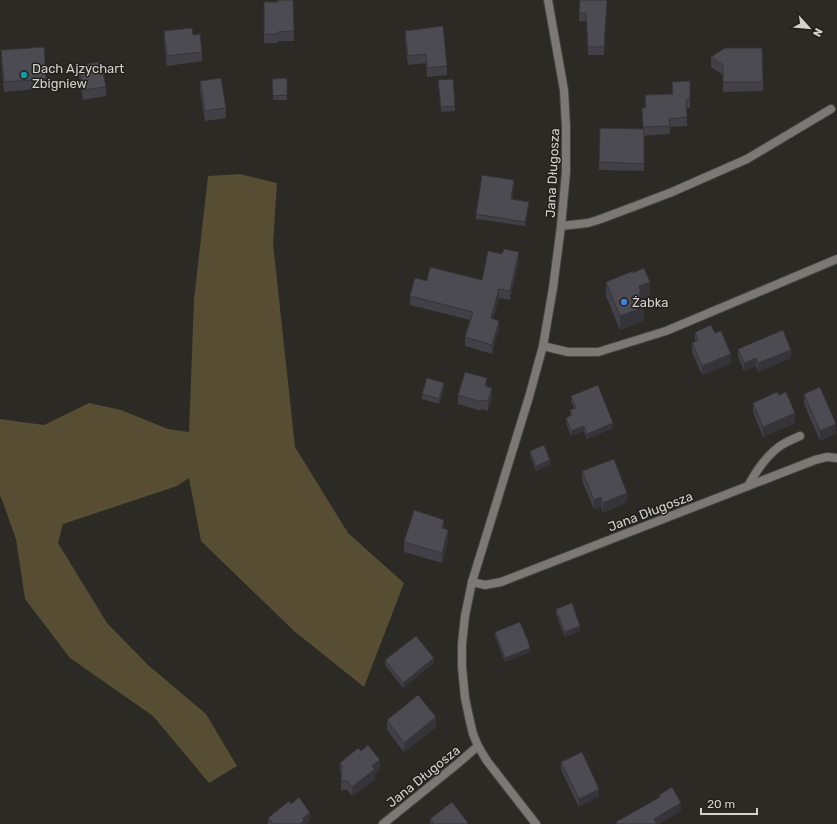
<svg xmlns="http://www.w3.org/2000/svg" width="837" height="824" viewBox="0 0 837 824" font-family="Rubik,sans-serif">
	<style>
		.green { fill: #564d32 }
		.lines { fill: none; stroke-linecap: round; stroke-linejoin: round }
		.lane-casing { stroke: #474540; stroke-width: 10 }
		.street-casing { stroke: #474540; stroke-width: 10 }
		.lane { stroke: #7b7876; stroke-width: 8 }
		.street { stroke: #7b7876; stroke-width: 8 }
		.wall { fill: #404046 }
		.shaded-wall { fill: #343439 }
		.building { fill: #4b4b51; stroke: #343439 }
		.culture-dot { fill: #0f9aa8; stroke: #22201b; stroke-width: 1.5 }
		.shop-dot { fill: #3f7fe0; stroke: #22201b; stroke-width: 1.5 }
		.labels { text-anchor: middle; stroke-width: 3; stroke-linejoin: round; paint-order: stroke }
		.poi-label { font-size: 13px; fill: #d3d2cf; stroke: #22201b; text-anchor: start }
		.street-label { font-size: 13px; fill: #d3d2cf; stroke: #22201b }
	</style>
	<rect width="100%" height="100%" fill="#2c2a25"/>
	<polygon class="green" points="240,174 277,183 273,243 295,447 348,533 404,583 364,687 294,631 201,541 189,478 177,486 63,524 58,543 107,623 148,665 206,714 237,766 209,783 153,716 70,658 25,599 16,539 1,497 0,498 0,419 44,425 89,403 121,410 168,429 189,432 194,300 208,176"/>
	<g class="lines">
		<defs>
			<g id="lane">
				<polyline points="561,226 588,223 598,220 638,205 672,192 747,159 831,109"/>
				<path d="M748,486c8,-15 18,-30 32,-40 6,-4 13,-7 20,-10"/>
			</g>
			<g id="street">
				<polyline points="543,346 568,352 598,352 666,331 837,259"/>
				<polyline points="472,582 485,585 501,582 815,460 827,457 837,458"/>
				<polyline points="383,824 456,765 478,746"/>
				<polyline points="536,824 487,761 478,746 473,734 469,717 465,698 462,667 462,644 465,616 472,582 529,397 543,346 553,288 561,226 566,172 566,127 564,90 548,0"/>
			</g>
		</defs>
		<use href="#lane" class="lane-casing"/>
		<use href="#street" class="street-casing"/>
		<use href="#lane" class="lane"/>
		<use href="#street" class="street"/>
	</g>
	<g class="wall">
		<polygon points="580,0 607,0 604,55 588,55 586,21 579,21"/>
		<polygon points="264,2 294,31 294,41 278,41 278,43 264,43"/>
		<polygon points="164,31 193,35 202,52 202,61 167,66 164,41"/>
		<polygon points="405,31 447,66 447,75 427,77 426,63 408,65 405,39"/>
		<polygon points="1,50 46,79 46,88 4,92 1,59"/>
		<polygon points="711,57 763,82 763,91 723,92 723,75 711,67"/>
		<polygon points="79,65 106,87 106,96 83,100 79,75"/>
		<polygon points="287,78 287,100 273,100 272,79"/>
		<polygon points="438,80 455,106 455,111 441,112"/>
		<polygon points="200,81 226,108 226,118 205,121 200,90"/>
		<polygon points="690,81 690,108 687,108 687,126 670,127 670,134 644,136 644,171 599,170 599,162 643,129 642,108 646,107 645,95 672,94 672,82"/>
		<polygon points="514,185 512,199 529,206 525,226 476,219 476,214"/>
		<polygon points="502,254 519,261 510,300 499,298 493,319 499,329 492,354 465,346 465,337 470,320 410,305 410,296 427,281 482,280"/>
		<polygon points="633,273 650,296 641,299 644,320 620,330 606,296 606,282"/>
		<polygon points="695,332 715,333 731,363 702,375 692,352 692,343 695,342"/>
		<polygon points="738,349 791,358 758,372 756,366 744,371 738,357"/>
		<polygon points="487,386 492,397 488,411 481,409 481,411 458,404 458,395"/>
		<polygon points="444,388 439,404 422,399 422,394"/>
		<polygon points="804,394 836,433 820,441 804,404"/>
		<polygon points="571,396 613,428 587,439 584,431 571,436 566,423 566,418 570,416 570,410 574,408 571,401"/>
		<polygon points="753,403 795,423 763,437 753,412"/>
		<polygon points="530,451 550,465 536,471 530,455"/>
		<polygon points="582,471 627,502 603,513 601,507 594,509 582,481"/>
		<polygon points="448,540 442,563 404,552 404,542"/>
		<polygon points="556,609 580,631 565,637 556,614"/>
		<polygon points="495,632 528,643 530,652 505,662 495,636"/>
		<polygon points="385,660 434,663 403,688 385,665"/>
		<polygon points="387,720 436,727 404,752 387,730"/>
		<polygon points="561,762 599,796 579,807 561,770"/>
		<polygon points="340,763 380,769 375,774 375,779 352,796 347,790 341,790 341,775 340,772"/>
		<polygon points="291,804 310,821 306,824 268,824 268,818"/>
		<polygon points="430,819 468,824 430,824"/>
	</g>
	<g class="shaded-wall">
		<polygon points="607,0 604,55 604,47"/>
		<polygon points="514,180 514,185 511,204 511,199"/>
		<polygon points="529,202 529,206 525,226 525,222"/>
		<polygon points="519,252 519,261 510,300 510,291"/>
		<polygon points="650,282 650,296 641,299 639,307 639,286"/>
		<polygon points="499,289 499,298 491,327 491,318"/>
		<polygon points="644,307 644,320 620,330 620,316"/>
		<polygon points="499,321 499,329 492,354 492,345"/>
		<polygon points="791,350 791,358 758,372 758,363"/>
		<polygon points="731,354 731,363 702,375 702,366"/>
		<polygon points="756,358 756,366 744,371 744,363"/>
		<polygon points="487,378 487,387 485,386"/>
		<polygon points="444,383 444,388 439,404 439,399"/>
		<polygon points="492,388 492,397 488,411 488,401"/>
		<polygon points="795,413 795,423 763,437 763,427"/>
		<polygon points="613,423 613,428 587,439 587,434"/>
		<polygon points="836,424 836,433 820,441 820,431"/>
		<polygon points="584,426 584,431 571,436 571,431"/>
		<polygon points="550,460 550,465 536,471 536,466"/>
		<polygon points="627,493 627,502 603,513 603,503"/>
		<polygon points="601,497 601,507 594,509 594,500"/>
		<polygon points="444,520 444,529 442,528"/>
		<polygon points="448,530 448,540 442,563 442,553"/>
		<polygon points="580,626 580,631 565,637 565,632"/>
		<polygon points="530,648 530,652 505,662 505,658"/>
		<polygon points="434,658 434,663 403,688 403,683"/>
		<polygon points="436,717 436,727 404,752 404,743"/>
		<polygon points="380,760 380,769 375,774 375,779 352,796 352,787 372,766"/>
		<polygon points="599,789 599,796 579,807 579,799"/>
		<polygon points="681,803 681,811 659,824 654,824 654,819"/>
		<polygon points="310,813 310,821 306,824 300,824 303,818"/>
	</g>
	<g class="building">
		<polygon points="278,0 293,0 294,31 278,32 278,34 264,34 264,2 278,2"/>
		<polygon points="580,0 607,0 604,47 588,47 586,13 579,13"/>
		<polygon points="443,26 447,66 427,68 426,54 408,56 405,31"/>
		<polygon points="192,28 193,35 200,34 202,52 167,56 164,31"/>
		<polygon points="44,47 46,79 4,82 1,50"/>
		<polygon points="725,48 762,48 763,82 723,82 723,65 711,57"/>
		<polygon points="101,62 106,87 83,90 79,65"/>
		<polygon points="221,78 226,108 205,111 200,81"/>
		<polygon points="287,78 287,95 273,96 272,79"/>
		<polygon points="453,79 455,106 441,107 438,80"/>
		<polygon points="690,81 690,99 686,100 687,117 669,119 670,126 643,127 642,108 646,107 645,95 673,94 672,82"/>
		<polygon points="600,128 644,129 644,164 599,162"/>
		<polygon points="482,175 514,180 511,199 529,202 525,222 476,214"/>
		<polygon points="504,249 519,252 510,291 499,289 491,318 499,321 492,345 465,337 473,312 410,296 415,278 427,281 430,267 482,280 488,251 502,254"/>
		<polygon points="644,268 650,282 639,286 641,293 639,293 644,307 620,316 606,282 633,271 633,273"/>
		<polygon points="711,325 715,333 721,331 731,354 702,366 692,343 698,340 695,332"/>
		<polygon points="783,330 791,350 758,363 756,358 744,363 738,349"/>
		<polygon points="465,372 487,378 485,386 492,388 488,401 481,400 481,402 458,395"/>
		<polygon points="427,378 444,383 439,399 422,394"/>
		<polygon points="598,385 613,423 587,434 584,426 571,431 566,418 572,415 570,410 576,408 571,396"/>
		<polygon points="820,387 836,424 820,431 804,394"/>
		<polygon points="777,392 779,395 786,392 795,413 763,427 753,403"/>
		<polygon points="544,445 550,460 536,466 530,451"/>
		<polygon points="614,459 627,493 603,503 601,497 594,500 582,471"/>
		<polygon points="414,510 444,520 442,528 448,530 442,553 404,542"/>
		<polygon points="572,603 580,626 565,632 556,609"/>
		<polygon points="520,622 528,641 530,648 505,658 495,632"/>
		<polygon points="416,636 434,658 403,683 385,660"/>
		<polygon points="418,695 436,717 404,743 387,720"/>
		<polygon points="368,745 380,760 372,766 375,769 352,787 347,781 341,781 342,766 340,763 358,748 361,751"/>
		<polygon points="582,752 599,789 579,799 561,762"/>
		<polygon points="672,787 681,803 654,819 656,823 655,824 617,824 616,822 660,797 659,795"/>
		<polygon points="299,797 310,813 303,818 304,821 300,824 273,824 268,818 289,801 291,804"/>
		<polygon points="452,802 468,823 467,824 434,824 430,819"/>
	</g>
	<circle class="culture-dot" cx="24" cy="75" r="4"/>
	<circle class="shop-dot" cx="624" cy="302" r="4"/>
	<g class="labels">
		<g class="poi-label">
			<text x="32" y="73">Dach Ajzychart<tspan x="32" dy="15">Zbigniew</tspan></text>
			<text x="632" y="307">Żabka</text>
		</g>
		<g class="street-label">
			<text transform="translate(552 173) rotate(-87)" y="5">Jana Długosza</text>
			<text transform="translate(650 511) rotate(-21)" y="5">Jana Długosza</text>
			<text transform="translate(423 776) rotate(-39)" y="5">Jana Długosza</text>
		</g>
	</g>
	<g transform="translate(809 28) rotate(117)" stroke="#22201b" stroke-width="3" paint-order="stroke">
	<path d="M0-3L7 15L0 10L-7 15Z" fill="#d3d2cf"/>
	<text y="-6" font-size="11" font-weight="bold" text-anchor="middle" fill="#d3d2cf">N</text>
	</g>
	<path d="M701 808v6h56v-6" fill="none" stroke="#d3d2cf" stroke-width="2"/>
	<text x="707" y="808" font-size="12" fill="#d3d2cf" stroke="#22201b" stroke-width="3" paint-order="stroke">20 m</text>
</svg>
